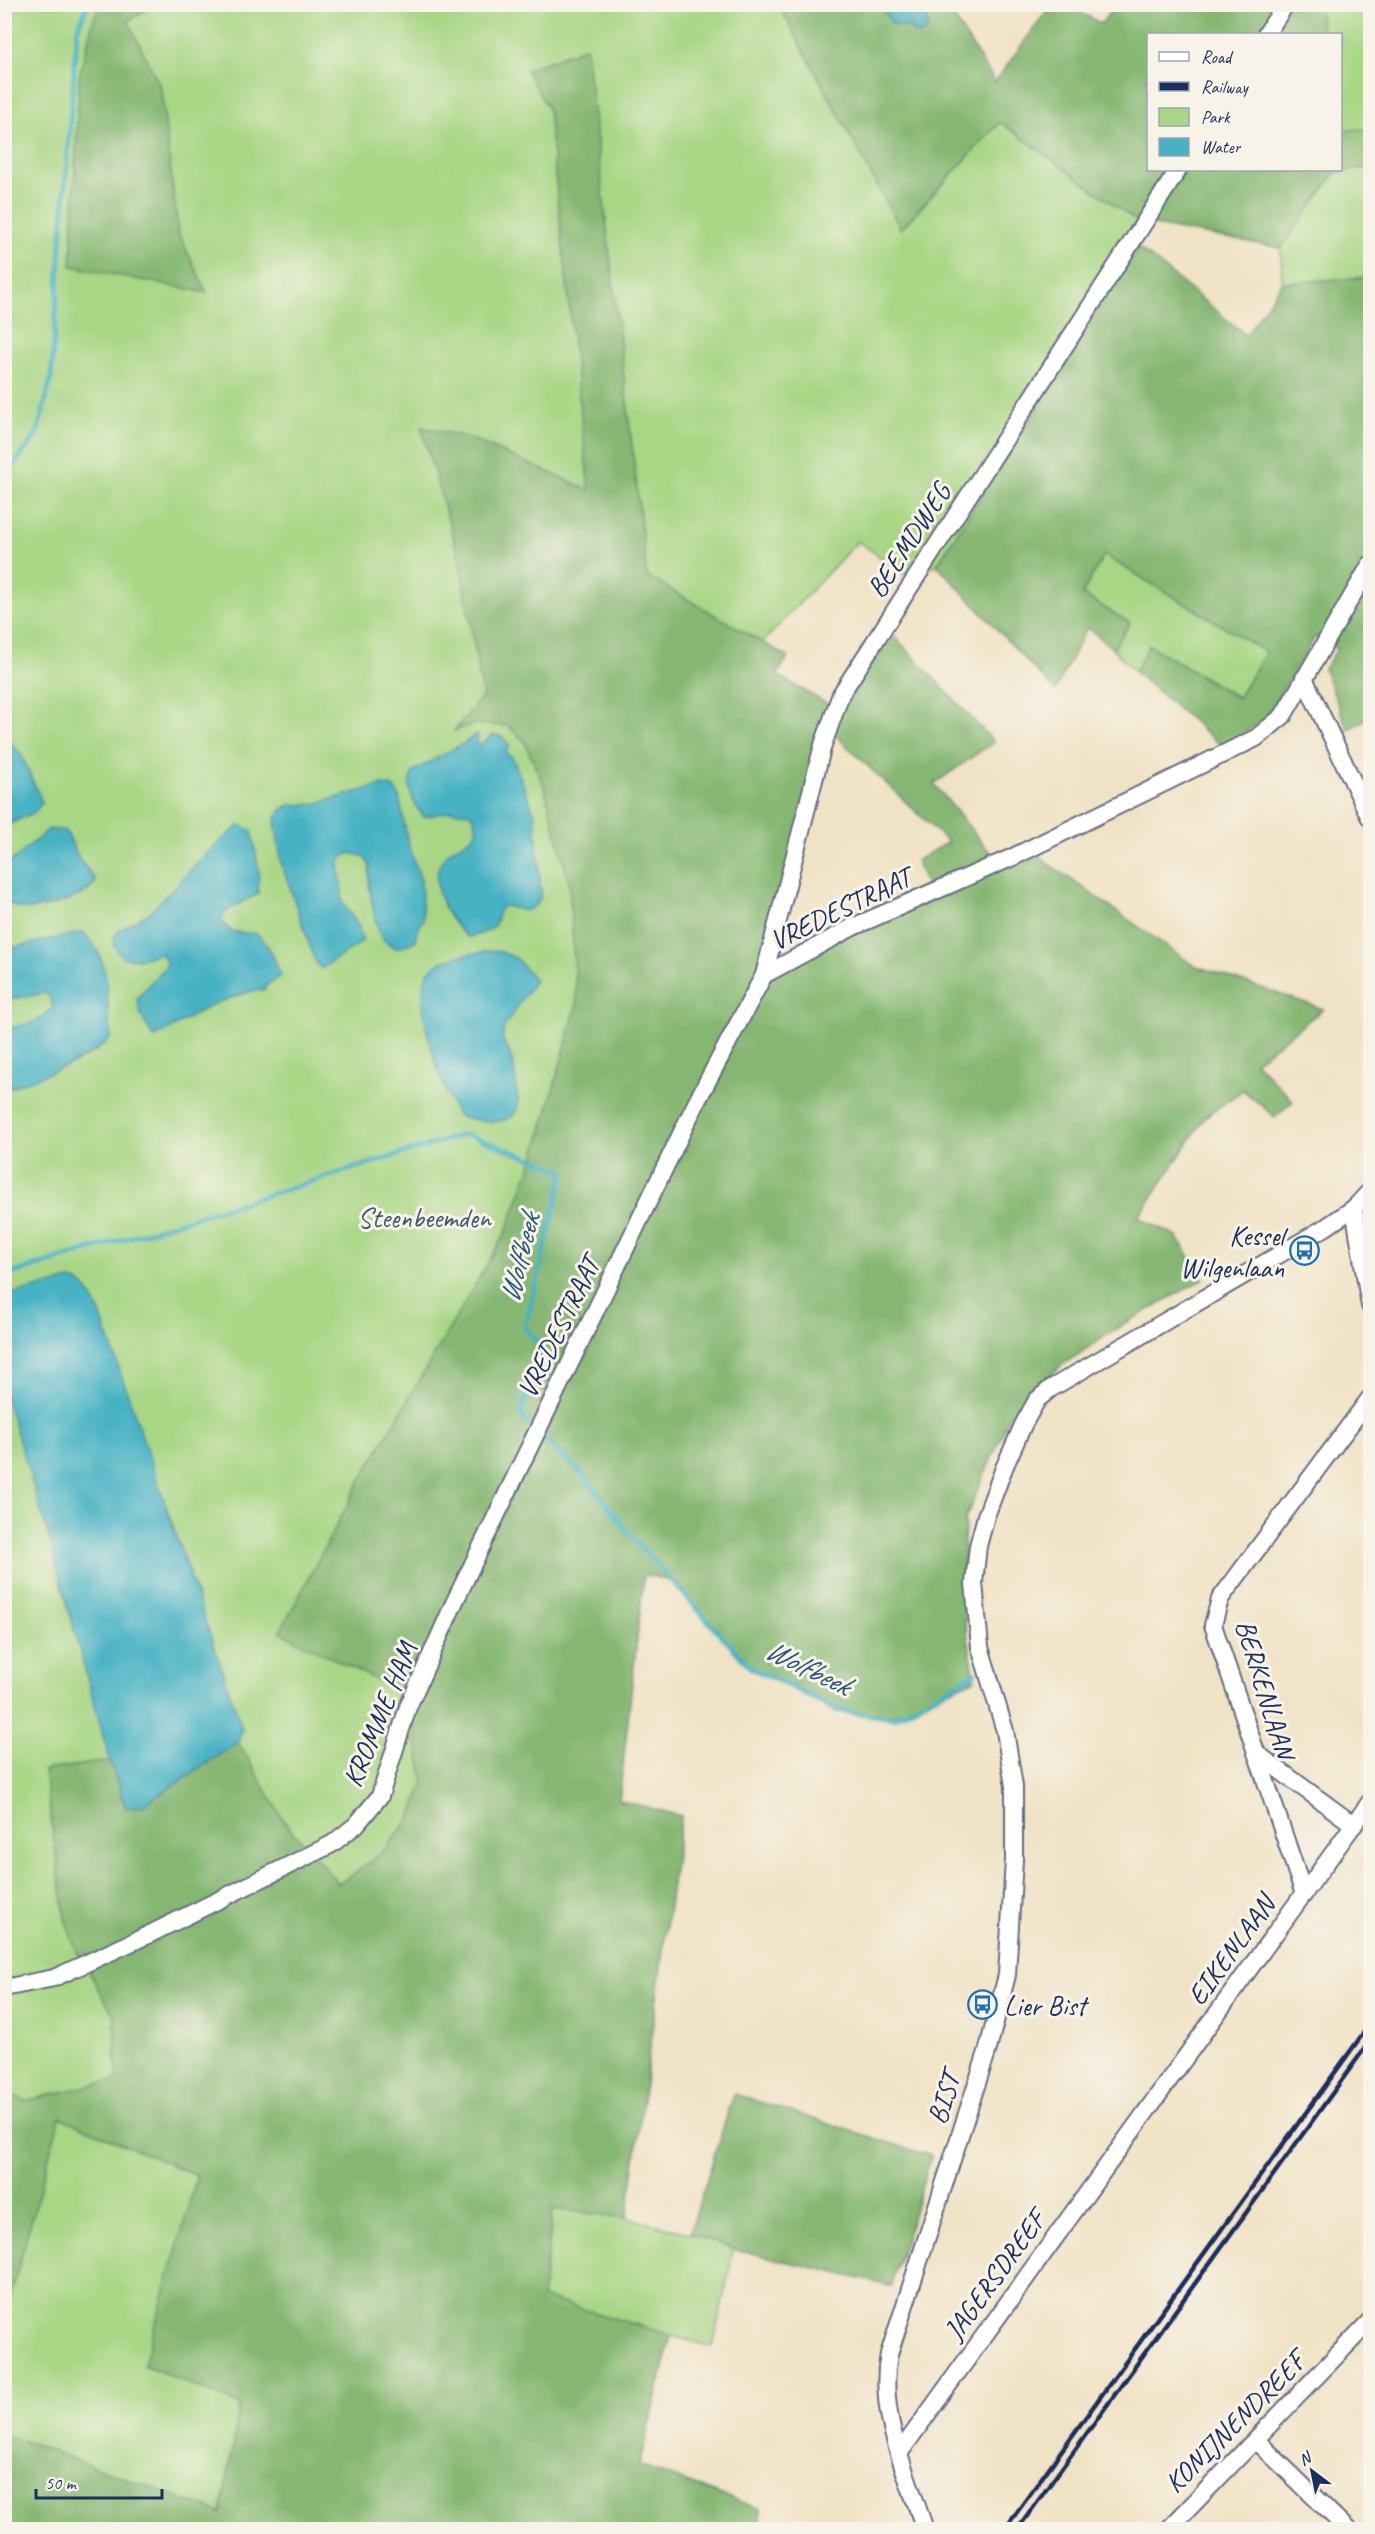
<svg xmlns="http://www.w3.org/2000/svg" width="1375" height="2534" viewBox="0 0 1375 2534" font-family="Caveat,sans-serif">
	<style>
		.green { fill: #a8d684; stroke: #628271; stroke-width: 1.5 }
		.forest { fill: #86b772; stroke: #507368; stroke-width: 1.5; fill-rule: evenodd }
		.water { fill: #46b2c4; stroke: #307091; stroke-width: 1.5 }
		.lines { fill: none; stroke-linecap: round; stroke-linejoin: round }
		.stream { stroke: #46b2c4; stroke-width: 5 }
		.minor-casing { stroke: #666e82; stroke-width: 20 }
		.minor { stroke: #fff; stroke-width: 16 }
		.rail { stroke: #1b2f5e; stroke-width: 4.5 }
		.labels { text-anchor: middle; stroke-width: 6; stroke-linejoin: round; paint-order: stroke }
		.street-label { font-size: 28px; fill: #1b2f5e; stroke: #f7f3e8 }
		.park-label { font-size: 28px; fill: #3e5968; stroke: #f7f3e8 }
		.poi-label { font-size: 28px; fill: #1b2f5e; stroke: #f7f3e8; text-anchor: end }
		.water-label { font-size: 30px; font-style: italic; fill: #28567d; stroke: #f7f3e8 }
	</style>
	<rect width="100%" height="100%" fill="#f7f3e8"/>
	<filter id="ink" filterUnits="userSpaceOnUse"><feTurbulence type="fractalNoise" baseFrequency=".0167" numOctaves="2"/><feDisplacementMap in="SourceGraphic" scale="12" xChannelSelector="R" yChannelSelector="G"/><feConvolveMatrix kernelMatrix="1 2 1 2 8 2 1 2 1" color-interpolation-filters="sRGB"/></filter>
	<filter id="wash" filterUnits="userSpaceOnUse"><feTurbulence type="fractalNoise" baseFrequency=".008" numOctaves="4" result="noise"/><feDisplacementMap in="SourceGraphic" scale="24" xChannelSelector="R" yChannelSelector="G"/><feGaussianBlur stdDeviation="1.35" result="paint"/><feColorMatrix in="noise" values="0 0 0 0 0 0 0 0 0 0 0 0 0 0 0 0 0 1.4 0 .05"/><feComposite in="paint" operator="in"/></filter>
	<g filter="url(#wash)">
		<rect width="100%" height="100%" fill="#f0e2c5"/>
		<g class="green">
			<polygon points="15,5 779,5 901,229 1000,122 1138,222 1138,247 937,565 905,575 858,541 762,643 788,657 777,675 839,711 759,965 804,946 813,934 1022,845 1193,965 1323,1009 1255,1062 1293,1101 1275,1117 1243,1090 1205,1117 1138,1218 1177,1236 1203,1279 1125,1323 1062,1365 1032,1391 1010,1416 965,1519 962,1604 975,1679 894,1715 834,1712 752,1666 670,1581 644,1574 619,1800 681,1816 627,2218 690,2233 734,2094 931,2156 891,2286 734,2247 713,2347 671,2336 639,2465 760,2509 760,2529 5,2529 4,44"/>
			<polygon points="1318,5 1370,5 1370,128 1341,131 1340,34 1323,34"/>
			<polygon points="1370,167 1370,277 1282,283 1281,248 1336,172"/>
			<polygon points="1104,555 1266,652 1239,698 1149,645 1135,672 1113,649 1129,623 1082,594"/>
		</g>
		<g class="forest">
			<polygon points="100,5 154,5 128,21 161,88 178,232 207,293 71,266 79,77 93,21"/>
			<polygon points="779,5 879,5 893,24 906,26 915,34 928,23 923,5 946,5 995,82 1051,5 1067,5 1101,24 1115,5 1318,5 1323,34 1148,34 1148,170 1340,170 1341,131 1370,128 1370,167 1336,172 1281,248 1138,222 1000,122 901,229"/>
			<path d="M586,47l61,529 141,81 -11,18 62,36 53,-77 102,108 -60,42 60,73 28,-12 171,120 130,44 -68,53 38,39 -18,16 -32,-27 -38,27 -67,101 39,18 26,43 -78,44 -63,42 -30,26 -22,25 -45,103 -3,85 13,75 -81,36 -53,-4 -90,-43 -81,-87 -26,-7 -25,226 62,16 -54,402 -74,-9 -11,88 129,38 -32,130 121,44v20h-755v-95l216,79 19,-108 -96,-40 53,-189 -137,-59 -55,199v-226l19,11 93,-22 -3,-64 -38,-65 -11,-32 -21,-148 66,-9 16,47 16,-2 96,-64 48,82 53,60 44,-32 28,-35 13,-35 -12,-61 -17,-32 -115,-57 79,-149 147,-251 29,-77 42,-151 -8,-122 -25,-96 -20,-45 -16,-15 -34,-2 -20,7 29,-35 -24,-139 -38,-130 46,10 122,53 -41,-381 -22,-39zM832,732l116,110 -32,19 11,25 -114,48 -9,12 -45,19z"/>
			<polygon points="1138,247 1246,335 1282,283 1370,277 1370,716 1348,730 1324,669 1337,649 1315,637 1264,720 1222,746 1135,672 1149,645 1238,698 1266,652 1104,555 1082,594 1130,623 1113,649 1087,627 1055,691 937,565"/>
			<polygon points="734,2094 931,2156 891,2286 734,2249 690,2233"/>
		</g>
		<g class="water">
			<polygon points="5,4 15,5 5,44 4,5"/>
			<polygon points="879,5 923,5 928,29 918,35 906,26 893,24"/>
			<path d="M474,735h4l-1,9h4l12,-9 8,1 9,9 -4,8 7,5 22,57 6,78 -2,9c-18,16 -16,5 -36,4 -7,6 -4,11 -8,18 -5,9 -19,11 -28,13 -20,-18 -44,-58 -20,-83 14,-14 41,-14 24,-41l-20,-2 -27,6c-11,-12 -21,-34 -9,-47l51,-28z"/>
			<polygon points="5,742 10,742 21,754 42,802 35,812 5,826"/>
			<path d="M382,785l11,2 6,9 10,51 12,33 2,40 -7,14v7l-20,7c-6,-3 -12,-6 -15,-12 -6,-12 -15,-57 -11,-69l-6,-11 -14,-3 -9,5 -2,5 4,40 15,22 5,16 -42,28 -6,-8 -34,-99 -6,-42 6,-10 9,-5 23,-1z"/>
			<path d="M240,825l12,6 7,41 -1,22 -29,15 -8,9c6,18 20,14 36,16 13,12 18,26 24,42l-12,7 -5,7 -12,1 -39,13 -59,34 -13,-22 -4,-18 30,-33 -5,-12 -21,6 -18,-1 -9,-13v-8l6,-7 29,-17 60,-62z"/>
			<path d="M49,829l17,2 14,29 16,20c-4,17 -48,27 -65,29 -8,1 -19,-4 -26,-8v-37l12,-7z"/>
			<path d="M83,932c33,33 20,63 28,105 -19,25 -77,40 -106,53v-61c17,-4 39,-6 48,-23l-6,-13 -42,7v-51z"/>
			<path d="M496,950l20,8 19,22 -31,47 -2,12c10,15 13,28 14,45 0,6 3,13 2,19 -1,28 -45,17 -60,13 -16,-27 -50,-119 -28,-146 14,-16 47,-16 66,-20z"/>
			<path d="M71,1280c16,2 22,20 29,33l142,415 -4,14 -96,64 -16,2 -16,-47 -62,-227 -43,-139v-100z"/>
		</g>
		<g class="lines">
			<g class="stream">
				<polyline points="4,478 37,434 51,379 77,30 88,4"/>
				<polyline points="4,1276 466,1134 564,1171 525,1328 543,1348 520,1415 588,1480 632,1537 751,1668 841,1711 894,1718 976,1673"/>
			</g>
		</g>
	</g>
	<g filter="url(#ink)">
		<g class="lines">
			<defs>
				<g id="minor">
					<polyline points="1266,34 1286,4"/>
					<polyline points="1304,678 1370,818"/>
					<polyline points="764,975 823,745 841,694 1178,170"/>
					<polyline points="1354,1208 1370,1306"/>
					<polyline points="1256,1753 1354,1825"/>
					<polyline points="1304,1894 1213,1625 1220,1599 1370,1398"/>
					<polyline points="4,1988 54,1978 150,1934 332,1844 356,1825 380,1796 408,1707 455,1601 698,1099 764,975 853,927 1013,857 1256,738 1283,716 1370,565"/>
					<polyline points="1256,2440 1348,2530"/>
					<polyline points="900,2452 1370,1802"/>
					<path d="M925,2530c-18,-57 -48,-116 -36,-176l99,-305 19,-74 7,-115v-74l-9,-55 -25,-84 -6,-64 4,-37 8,-30 18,-48 20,-45 13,-23 13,-11 276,-162 28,-19 16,-17"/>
					<polyline points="1168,2530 1370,2321"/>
				</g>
			</defs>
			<use href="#minor" class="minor-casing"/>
			<use href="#minor" class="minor"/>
			<g class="rail">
				<polyline points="1004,2530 1370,2024"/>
				<polyline points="1017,2530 1370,2041"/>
			</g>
		</g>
	</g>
	<defs>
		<symbol id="bus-ring" viewBox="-11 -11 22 22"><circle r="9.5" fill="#f7f3e8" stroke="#1f6fb2" stroke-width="1.5"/><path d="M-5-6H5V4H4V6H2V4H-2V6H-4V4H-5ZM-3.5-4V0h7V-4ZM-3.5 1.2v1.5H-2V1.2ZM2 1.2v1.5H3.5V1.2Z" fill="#1f6fb2"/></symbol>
	</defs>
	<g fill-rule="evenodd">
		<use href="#bus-ring" x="1288" y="1234" width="33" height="33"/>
		<use href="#bus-ring" x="966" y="1988" width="33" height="33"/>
	</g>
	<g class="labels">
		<g class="street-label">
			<text transform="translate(908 540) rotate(-57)" y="10">BEEMDWEG</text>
			<text transform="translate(840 908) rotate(-26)" y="10">VREDESTRAAT</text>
			<text transform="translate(558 1327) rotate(-64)" y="10">VREDESTRAAT</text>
			<text transform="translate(1266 1689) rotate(73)" y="10">BERKENLAAN</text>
			<text transform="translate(379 1714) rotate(-68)" y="10">KROMME HAM</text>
			<text transform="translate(1230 1950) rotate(-54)" y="10">EIKENLAAN</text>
			<text transform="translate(943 2098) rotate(-72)" y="10">BIST</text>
			<text transform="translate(994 2275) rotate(-54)" y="10">JAGERSDREEF</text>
			<text transform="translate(1234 2422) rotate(-45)" y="10">KONIJNENDREEF</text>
		</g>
		<g class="park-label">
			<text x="424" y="1227">Steenbeemden</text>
		</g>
		<g class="poi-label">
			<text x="1284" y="1245">Kessel<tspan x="1284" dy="32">Wilgenlaan</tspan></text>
			<text x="1004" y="2015" text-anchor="start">Lier Bist</text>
		</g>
		<g class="water-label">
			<text transform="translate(519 1258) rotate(-76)" y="10">Wolfbeek</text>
			<text transform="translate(808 1667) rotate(26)" y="10">Wolfbeek</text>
		</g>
	</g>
	<rect width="1375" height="2534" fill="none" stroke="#f7f3e8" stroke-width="24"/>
	<rect x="1147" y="33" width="195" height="138" fill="#f7f3e8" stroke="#9fa5b1" stroke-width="1.5"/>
	<rect x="1159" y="52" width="30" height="9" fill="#ffffff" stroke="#9fa5b1" stroke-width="1.5"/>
	<text x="1201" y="63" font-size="18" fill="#1b2f5e">Road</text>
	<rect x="1159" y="82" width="30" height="9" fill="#1b2f5e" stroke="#9fa5b1" stroke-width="1.5"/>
	<text x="1201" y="93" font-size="18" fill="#1b2f5e">Railway</text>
	<rect x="1159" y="108" width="30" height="18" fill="#a8d684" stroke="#9fa5b1" stroke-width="1.5"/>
	<text x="1201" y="123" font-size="18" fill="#1b2f5e">Park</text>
	<rect x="1159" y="138" width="30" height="18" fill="#46b2c4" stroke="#9fa5b1" stroke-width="1.5"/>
	<text x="1201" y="153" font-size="18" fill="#1b2f5e">Water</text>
	<g transform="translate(1312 2471) rotate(328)" stroke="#f7f3e8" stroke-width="4.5" paint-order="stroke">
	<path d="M0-4.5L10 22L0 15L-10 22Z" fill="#1b2f5e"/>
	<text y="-9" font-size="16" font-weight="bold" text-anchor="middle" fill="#1b2f5e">N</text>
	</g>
	<path d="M36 2489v9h126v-9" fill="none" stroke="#1b2f5e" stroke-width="3"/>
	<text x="45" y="2489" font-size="18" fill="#1b2f5e" stroke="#f7f3e8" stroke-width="4.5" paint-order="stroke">50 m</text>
</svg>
